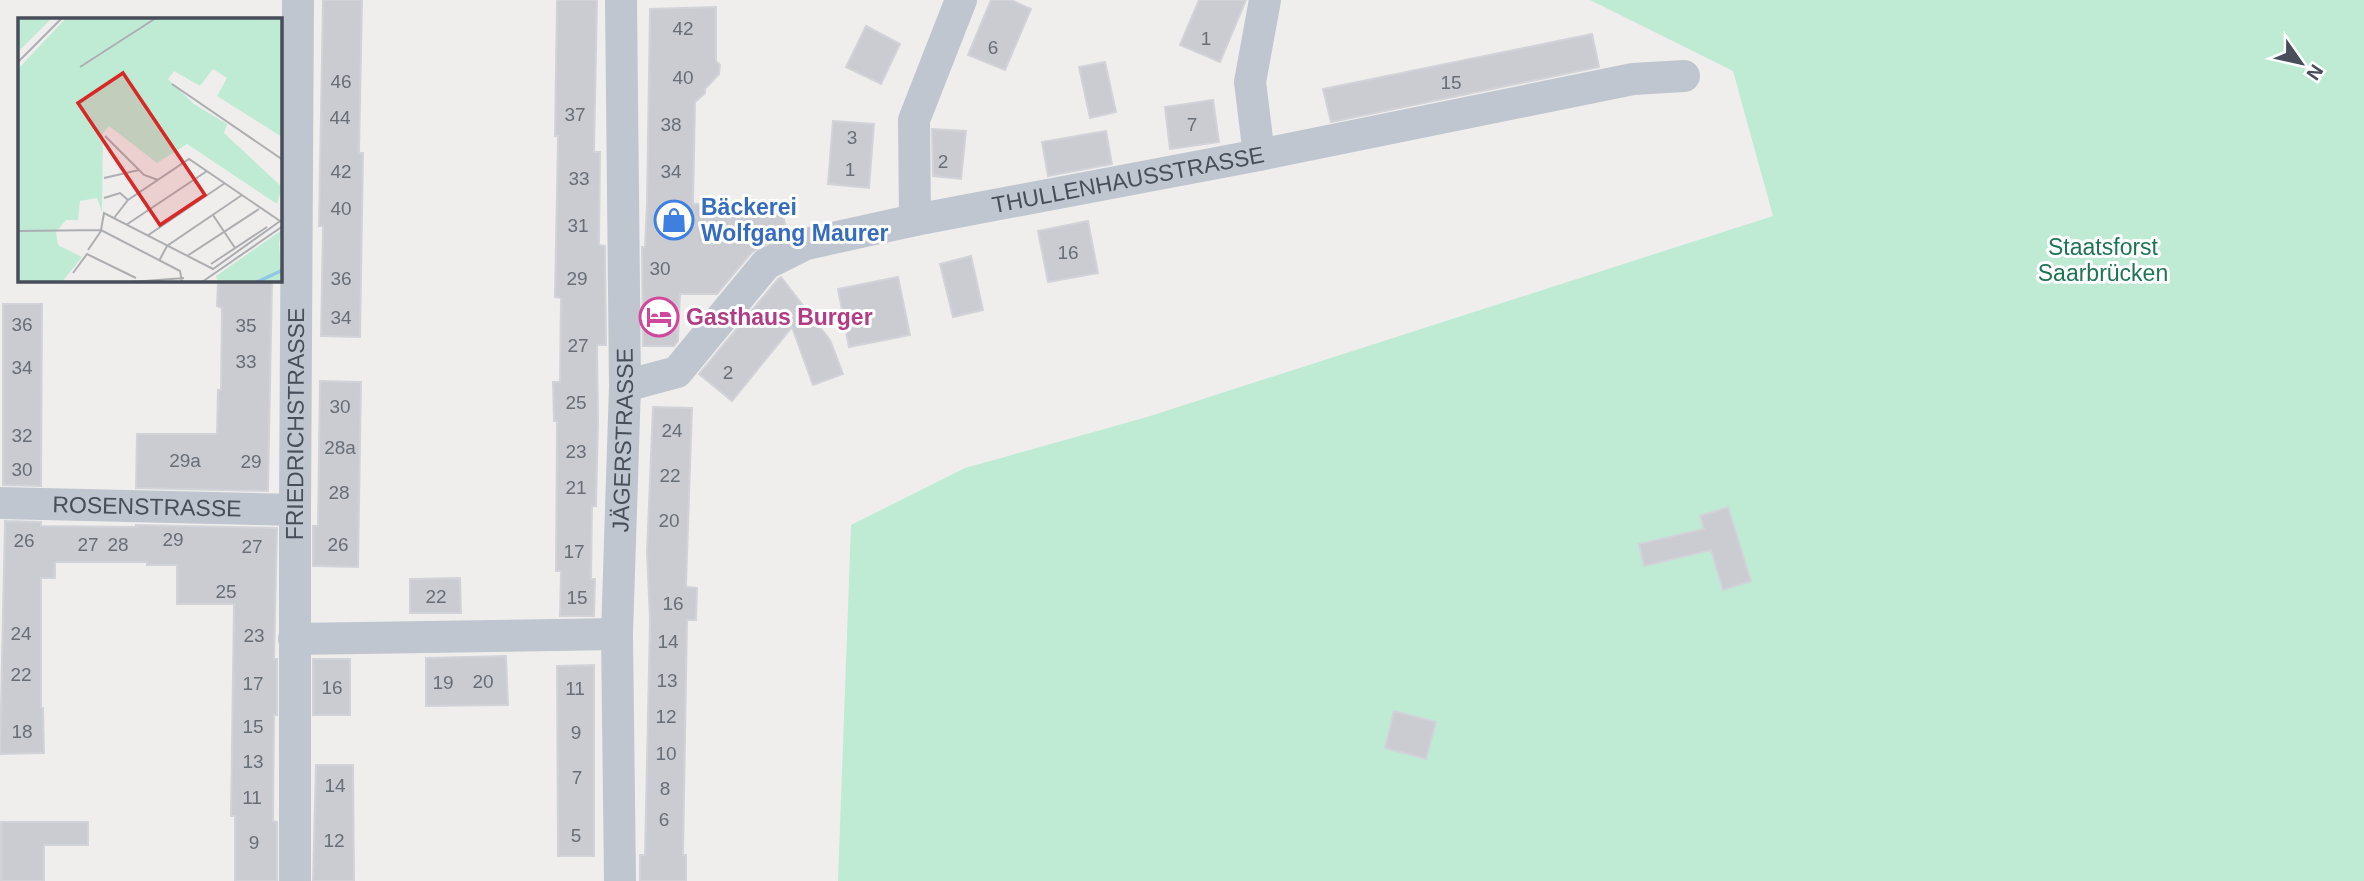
<svg xmlns="http://www.w3.org/2000/svg" width="2364" height="881" viewBox="0 0 2364 881" font-family="Helvetica,sans-serif">
	<style>
		.green { fill: #bfebd5 }
		.building { fill: #cbccd2; stroke: #d2d3d9; stroke-width: 2 }
		.lines { fill: none; stroke-linecap: round; stroke-linejoin: round }
		.street { stroke: #bfc6cf; stroke-width: 32 }
		.labels { text-anchor: middle; stroke-width: 6; stroke-linejoin: round; paint-order: stroke }
		.number-label { font-size: 19px; fill: #686e77 }
		.street-label { font-size: 23px; fill: #474e59; stroke: #fff }
		.shop-label { font-size: 23px; font-weight: bold; fill: #366cbe; stroke: #fff; text-anchor: start }
		.park-label { font-size: 23px; fill: #1e7554; stroke: #fff }
		.hotel-label { font-size: 23px; font-weight: bold; fill: #b23c85; stroke: #fff; text-anchor: start }
		.inset-river { fill: none; stroke: #8fc8e4; stroke-width: 3.5 }
		.inset-road { fill: none; stroke: #acaeb2; stroke-width: 2 }
		.view { fill: #d62828; fill-opacity: 0.15; stroke: #d62828; stroke-width: 3.5 }
		.inset-edge { fill: none; stroke: #474e59; stroke-width: 3.5 }
	</style>
	<rect width="100%" height="100%" fill="#f0eeed"/>
	<polygon class="green" points="1590,0 2364,0 2364,881 838,881 851,525 965,468 1147,417 1773,216 1733,71"/>
	<g class="building">
		<polygon points="323,0 362,0 359,153 363,153 360,337 321,336 323,226 319,226"/>
		<polygon points="557,0 597,0 594,152 600,152 599,245 605,246 606,345 597,345 598,421 596,506 592,506 591,579 595,579 594,616 560,616 561,571 556,571 557,421 554,421 553,382 560,382 561,298 555,297 558,136 555,136"/>
		<polygon points="991,0 1011,0 1031,9 1005,70 968,55"/>
		<polygon points="1199,0 1246,0 1220,62 1180,45"/>
		<polygon points="716,7 716,61 720,65 719,74 705,89 705,93 695,102 693,204 779,203 788,233 752,252 717,294 680,294 678,341 674,346 643,346 642,247 645,247 647,203 650,9"/>
		<polygon points="866,26 900,44 881,84 846,67"/>
		<polygon points="1592,34 1599,67 1331,122 1323,89"/>
		<polygon points="1105,62 1116,112 1090,118 1079,67"/>
		<polygon points="1213,100 1219,142 1170,149 1165,107"/>
		<polygon points="833,121 874,124 869,188 828,184"/>
		<polygon points="932,129 966,131 961,179 933,176"/>
		<polygon points="1106,131 1112,164 1048,176 1042,142"/>
		<polygon points="1088,221 1098,273 1048,282 1038,231"/>
		<polygon points="971,256 983,310 953,317 940,264"/>
		<polygon points="781,277 830,340 843,374 813,385 792,327 732,401 699,374 778,279"/>
		<polygon points="898,277 910,335 849,347 838,289"/>
		<polygon points="218,280 272,280 268,491 136,488 137,434 217,434 218,390 221,390 222,308 217,306"/>
		<polygon points="3,304 42,304 41,486 3,485"/>
		<polygon points="320,381 361,382 358,567 313,566 313,526 318,526"/>
		<polygon points="653,407 692,408 686,585 687,587 697,588 696,620 687,620 683,855 686,855 686,881 640,881 640,855 645,855 650,620 647,552"/>
		<polygon points="1728,507 1751,581 1723,590 1711,550 1644,566 1639,544 1704,529 1700,516"/>
		<polygon points="5,521 41,522 41,526 136,527 136,525 277,528 274,659 277,659 277,715 274,715 273,821 277,822 277,881 235,881 235,816 231,816 234,604 177,604 177,565 147,565 147,562 55,562 55,578 41,578 41,708 43,708 44,753 0,754"/>
		<polygon points="460,578 461,613 410,613 410,579"/>
		<polygon points="506,656 508,705 426,706 426,658"/>
		<rect x="313" y="659" width="37" height="56"/>
		<polygon points="594,665 594,856 558,856 557,666"/>
		<polygon points="1394,711 1436,722 1426,759 1385,748"/>
		<polygon points="316,765 353,765 354,881 313,881"/>
		<polygon points="1,822 88,822 88,845 44,845 44,881 1,881"/>
	</g>
	<g class="lines">
		<g class="street">
			<polyline points="1259,155 1250,82 1265,0"/>
			<polyline points="915,220 914,120 961,0"/>
			<path id="s1" d="M625,386l52,-14 89,-108 40,-20 109,-24 344,-65 374,-76 51,-3"/>
			<path id="s2" d="M0,503l295,7"/>
			<polyline points="294,639 617,634"/>
			<path id="s3" d="M295,881v-371l3,-510"/>
			<path id="s4" d="M620,881l-3,-247 8,-248 -4,-386"/>
		</g>
	</g>
	<defs>
		<symbol id="shop-ring" viewBox="-11 -11 22 22"><circle r="9.5" fill="#fff" stroke="#3f7fe0" stroke-width="1.5"/><path d="M-5-2.5h2.3a2.7 3.5 0 0 1 5.4 0H5L5.5 6h-11ZM-1.5-2.5h3a1.5 2.3 0 0 0-3 0Z" fill="#3f7fe0"/></symbol>
		<symbol id="hotel-ring" viewBox="-11 -11 22 22"><circle r="9.5" fill="#fff" stroke="#d1479c" stroke-width="1.5"/><path d="M-6-4.5h1.5V1H6V5H4.5V3h-9V5H-6ZM-4 0a1.8 1.8 0 1 1 3.6 0ZM.5 0V-2.5h3Q6-2.5 6 0Z" fill="#d1479c"/></symbol>
	</defs>
	<g fill-rule="evenodd">
		<use href="#shop-ring" x="652" y="198" width="44" height="44"/>
		<use href="#hotel-ring" x="637" y="295" width="44" height="44"/>
	</g>
	<g class="labels">
		<g class="number-label">
			<text x="683" y="35">42</text>
			<text x="1206" y="45">1</text>
			<text x="993" y="54">6</text>
			<text x="683" y="84">40</text>
			<text x="341" y="88">46</text>
			<text x="1451" y="89">15</text>
			<text x="575" y="121">37</text>
			<text x="340" y="124">44</text>
			<text x="671" y="131">38</text>
			<text x="1192" y="131">7</text>
			<text x="852" y="144">3</text>
			<text x="943" y="168">2</text>
			<text x="850" y="176">1</text>
			<text x="341" y="178">42</text>
			<text x="671" y="178">34</text>
			<text x="579" y="185">33</text>
			<text x="341" y="215">40</text>
			<text x="578" y="232">31</text>
			<text x="1068" y="259">16</text>
			<text x="660" y="275">30</text>
			<text x="341" y="285">36</text>
			<text x="577" y="285">29</text>
			<text x="341" y="324">34</text>
			<text x="22" y="331">36</text>
			<text x="246" y="332">35</text>
			<text x="578" y="352">27</text>
			<text x="246" y="368">33</text>
			<text x="22" y="374">34</text>
			<text x="728" y="379">2</text>
			<text x="576" y="409">25</text>
			<text x="340" y="413">30</text>
			<text x="672" y="437">24</text>
			<text x="22" y="442">32</text>
			<text x="340" y="454">28a</text>
			<text x="576" y="458">23</text>
			<text x="185" y="467">29a</text>
			<text x="251" y="468">29</text>
			<text x="22" y="476">30</text>
			<text x="670" y="482">22</text>
			<text x="576" y="494">21</text>
			<text x="339" y="499">28</text>
			<text x="669" y="527">20</text>
			<text x="173" y="546">29</text>
			<text x="24" y="547">26</text>
			<text x="88" y="551">27</text>
			<text x="118" y="551">28</text>
			<text x="338" y="551">26</text>
			<text x="252" y="553">27</text>
			<text x="574" y="558">17</text>
			<text x="226" y="598">25</text>
			<text x="436" y="603">22</text>
			<text x="577" y="604">15</text>
			<text x="673" y="610">16</text>
			<text x="21" y="640">24</text>
			<text x="254" y="642">23</text>
			<text x="668" y="648">14</text>
			<text x="21" y="681">22</text>
			<text x="667" y="687">13</text>
			<text x="483" y="688">20</text>
			<text x="443" y="689">19</text>
			<text x="253" y="690">17</text>
			<text x="332" y="694">16</text>
			<text x="575" y="695">11</text>
			<text x="666" y="723">12</text>
			<text x="253" y="733">15</text>
			<text x="22" y="738">18</text>
			<text x="576" y="739">9</text>
			<text x="666" y="760">10</text>
			<text x="253" y="768">13</text>
			<text x="577" y="784">7</text>
			<text x="335" y="792">14</text>
			<text x="665" y="795">8</text>
			<text x="252" y="804">11</text>
			<text x="664" y="826">6</text>
			<text x="576" y="842">5</text>
			<text x="334" y="847">12</text>
			<text x="254" y="849">9</text>
		</g>
		<g class="street-label">
			<text dy="8" stroke="none"><textPath href="#s1" startOffset="567">THULLENHAUSSTRASSE</textPath></text>
			<text dy="8" stroke="none"><textPath href="#s3" startOffset="457">FRIEDRICHSTRASSE</textPath></text>
			<text dy="8" stroke="none"><textPath href="#s4" startOffset="441">JÄGERSTRASSE</textPath></text>
			<text dy="8" stroke="none"><textPath href="#s2" startOffset="147">ROSENSTRASSE</textPath></text>
		</g>
		<g class="shop-label">
			<text x="701" y="215">Bäckerei<tspan x="701" dy="26">Wolfgang Maurer</tspan></text>
		</g>
		<g class="park-label">
			<text x="2103" y="255">Staatsforst<tspan x="2103" dy="26">Saarbrücken</tspan></text>
		</g>
		<g class="hotel-label">
			<text x="686" y="325">Gasthaus Burger</text>
		</g>
	</g>
	<g transform="translate(18 18)">
		<rect width="264" height="264" fill="#f0eeed"/>
		<path d="M0,0h34l-34,34zM48,0h216v119l-65,-41 10,-18 -14,-9 -13,17 -26,-15 -6,8 26,25 33,20 -3,9 58,54 -5,17 -90,-60 -30,19 -48,-37 -6,7 -1,79 -5,-14 -17,3 -2,19h-12l-10,12 2,13 24,12 -20,25h-44v-213zM264,212l-3,13 3,39h-64l-2,-6z" fill="#bfebd5"/>
		<path class="inset-river" d="M239,264l26,-12"/>
		<path class="inset-road" d="M0,44l44,-44M62,49l76,-49M154,66l111,76M87,118l39,39 14,5M86,160l35,-8M86,180l16,-5 8,7M195,197l22,33M96,200l14,-18 61,-41 91,62M108,207l81,-54M83,212l3,-17 109,56 70,-50M0,213l83,-1 79,41 2,11M129,218l78,-53M70,232l13,-19M169,238l72,-47M141,243l8,-15 75,-51M193,246l56,-37M55,255l14,-19 49,24M113,264l53,-4M184,264l81,-56"/>
		<path class="view" d="M105,55l82,122 -45,30 -82,-122z"/>
		<rect width="264" height="264" class="inset-edge"/>
	</g>
	<g transform="translate(2301 63) rotate(124)" stroke="#ffffff" stroke-width="5" paint-order="stroke">
	<path d="M0-5L12 26L0 18L-12 26Z" fill="#474e59"/>
	<text y="-10" font-size="19" font-weight="bold" text-anchor="middle" fill="#474e59">N</text>
	</g>
</svg>
